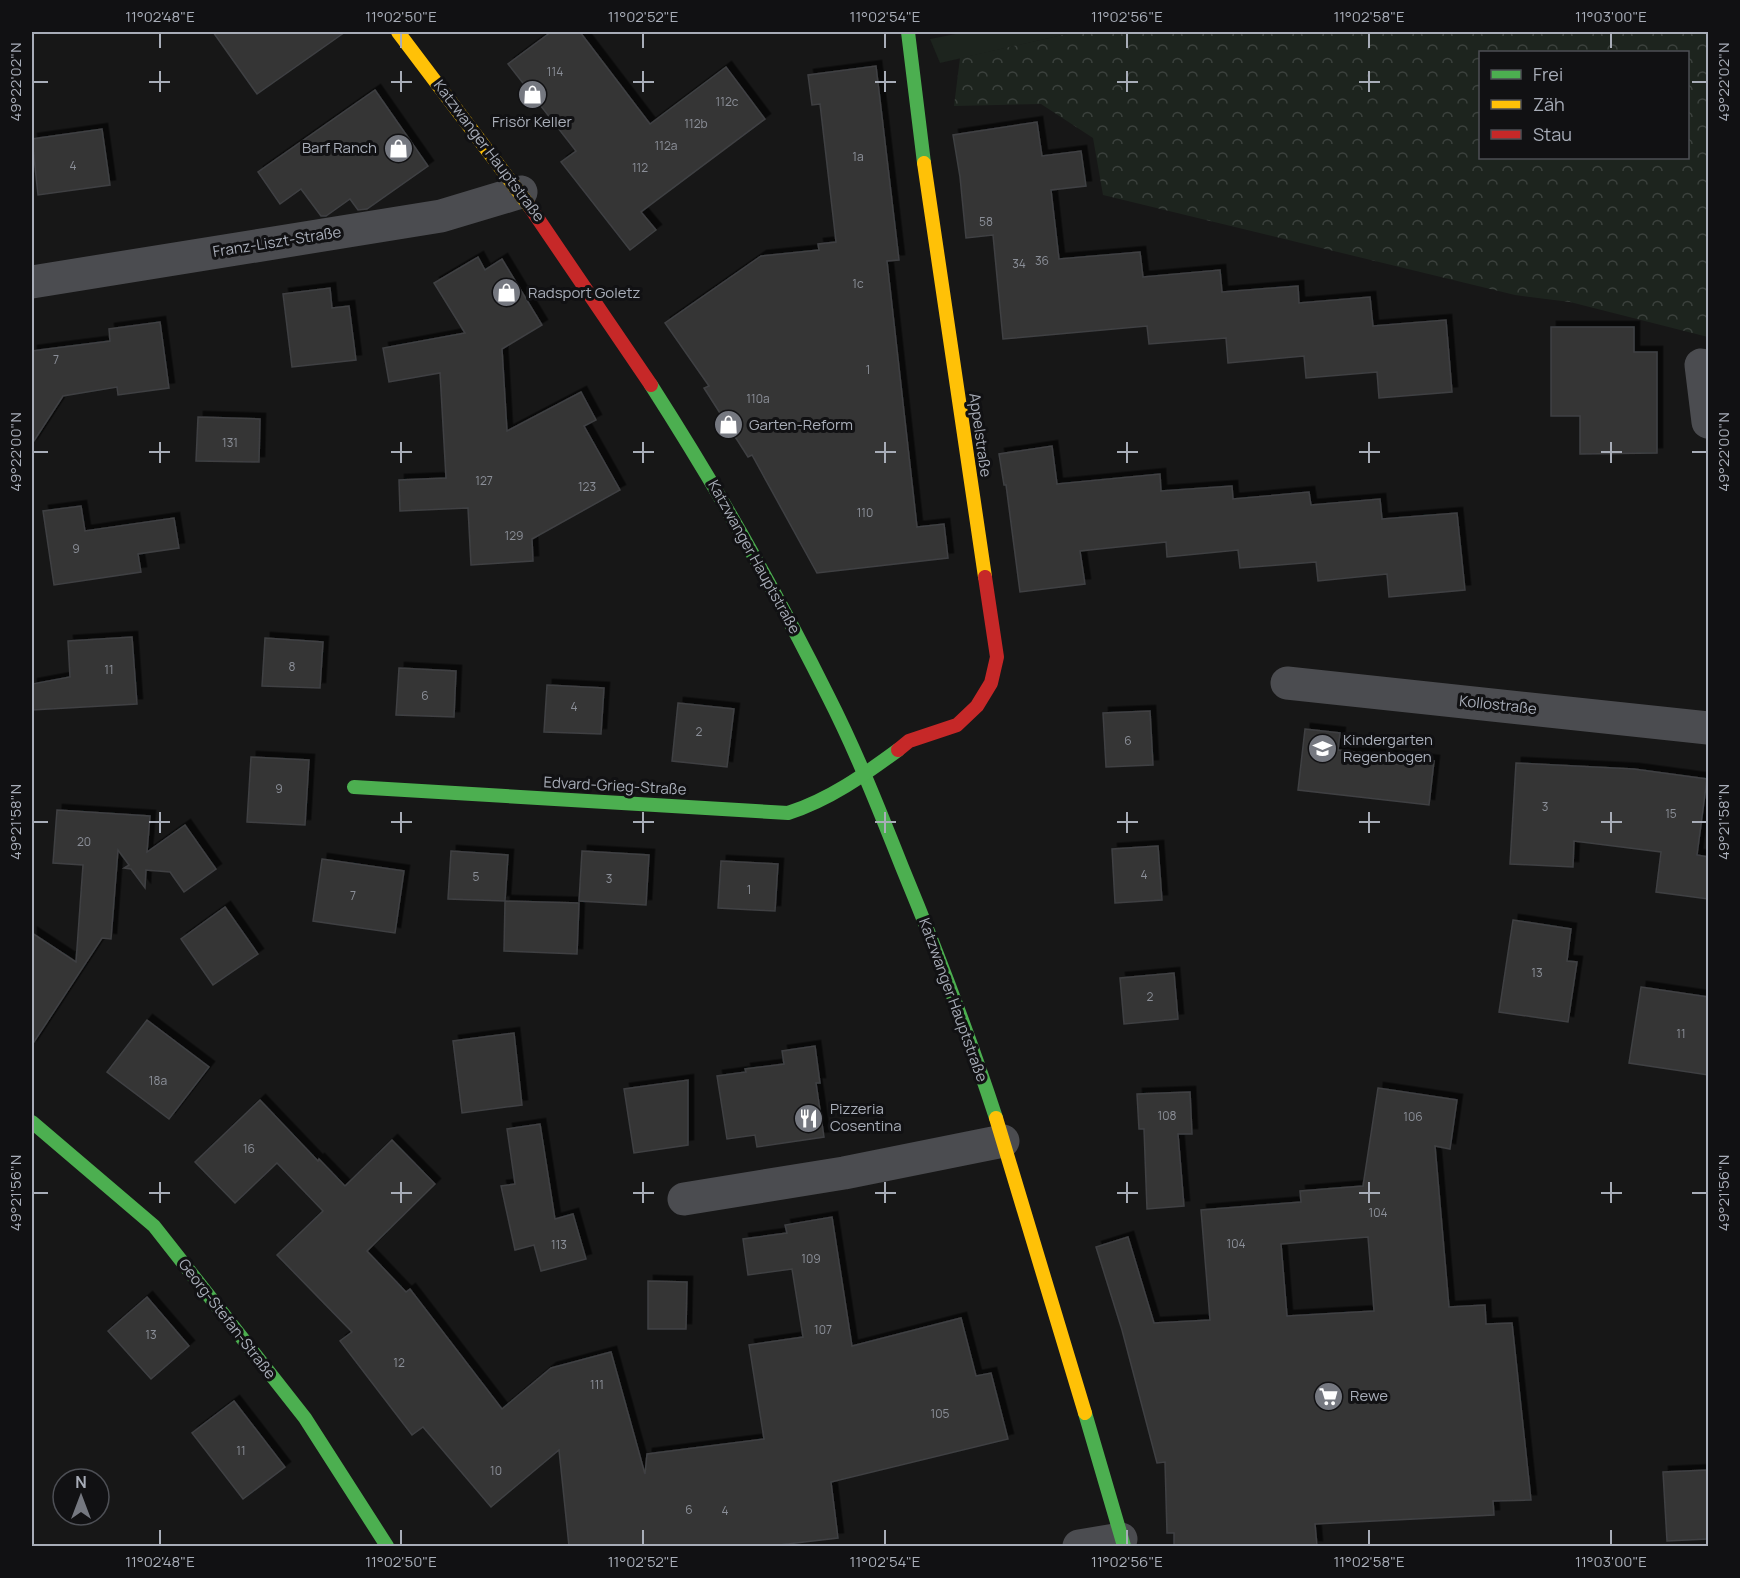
<svg xmlns="http://www.w3.org/2000/svg" width="1740" height="1578" viewBox="0 0 1740 1578" font-family="Manrope,sans-serif">
	<style>
		.green { fill: #1d241e }
		.forest { fill: url(#forest-crowns); fill-rule: evenodd }
		.building { fill: #353536; stroke: #3f4043; stroke-width: 1.5; fill-rule: evenodd; filter: url(#shadow) }
		.lines { fill: none; stroke-linecap: round; stroke-linejoin: round }
		.street { stroke: #4b4c50; stroke-width: 33 }
		.fast { stroke: #4caf50; stroke-width: 14 }
		.slow { stroke: #ffc107; stroke-width: 14 }
		.jam { stroke: #c62828; stroke-width: 14 }
		.ticks { fill: none; stroke: #a8adb8; stroke-width: 2 }
		.labels { text-anchor: middle; stroke-width: 6; stroke-linejoin: round; paint-order: stroke }
		.number-label { font-size: 12px; fill: #8b8f98 }
		.poi-label { font-size: 15px; fill: #a8adb8; stroke: #111113; text-anchor: start }
		.street-label { font-size: 15px; fill: #a8adb8; stroke: #111113 }
		.neatline { fill: none; stroke: #a8adb8; stroke-width: 2 }
		.ticks-label { font-size: 15px; text-anchor: middle; fill: #a8adb8 }
	</style>
	<defs>
		<pattern id="forest-crowns" width="20" height="18" patternUnits="userSpaceOnUse" patternTransform="scale(1.5)"><rect width="20" height="18" fill="#1d241e"/><path d="M2 6a3 3 0 1 1 6 0M12 15a3 3 0 1 1 6 0" fill="none" stroke="#3b413d"/></pattern>
		<filter id="shadow"><feDropShadow dx="5.5" dy="-5.5" stdDeviation="0" flood-color="#0009"/></filter>
	</defs>
	<rect width="100%" height="100%" fill="#171717"/>
	<polygon class="green" points="966,32 1076,32 940,63 930,39"/>
	<path class="forest" d="M1076,32h632v305l-138,-35 -55,-7 -412,-100 -10,-57 -52,-34 -87,2 6,-48zM1480,52h208v106h-208z"/>
	<g class="building">
		<polygon points="213,32 345,32 257,94"/>
		<polygon points="551,32 580,32 650,124 726,67 765,119 641,212 656,230 630,250 561,162 576,151 508,64"/>
		<polygon points="876,66 899,260 887,261 917,527 944,524 948,558 817,573 752,455 748,457 704,388 709,386 665,323 761,256 819,250 818,244 836,242 820,104 812,105 808,75"/>
		<polygon points="375,90 428,166 367,209 358,210 350,199 326,216 321,216 301,189 280,204 258,172"/>
		<polygon points="1037,122 1042,156 1081,151 1086,186 1051,190 1059,259 1140,252 1143,277 1220,270 1222,292 1298,286 1299,303 1370,297 1373,326 1446,320 1452,392 1379,398 1377,372 1306,378 1304,356 1228,363 1226,338 1149,344 1147,326 1003,339 993,235 966,238 960,177 953,135"/>
		<polygon points="102,129 110,185 38,195 32,139"/>
		<polygon points="478,257 485,270 502,259 542,325 502,349 507,431 581,392 596,420 584,426 620,490 532,539 533,561 471,565 468,508 400,511 399,480 446,478 440,373 389,382 383,348 465,333 434,283"/>
		<polygon points="330,288 332,308 349,306 356,360 292,367 283,294"/>
		<polygon points="160,322 169,388 118,395 117,387 63,396 32,444 32,351 110,341 109,329"/>
		<polygon points="1551,327 1634,327 1634,352 1657,352 1657,453 1580,454 1580,416 1551,416"/>
		<polygon points="198,417 260,419 259,462 196,461"/>
		<polygon points="1052,446 1057,484 1160,474 1161,491 1232,486 1233,499 1309,492 1311,505 1380,499 1382,519 1457,513 1465,590 1389,597 1387,574 1318,581 1316,562 1240,568 1238,550 1167,557 1166,542 1080,551 1085,584 1020,592 1006,485 1004,485 999,454"/>
		<polygon points="81,506 85,531 174,518 179,548 138,554 141,572 54,585 43,511"/>
		<polygon points="132,637 137,704 32,710 32,684 70,677 68,641"/>
		<polygon points="265,638 323,642 320,688 262,686"/>
		<polygon points="399,668 456,671 454,717 396,715"/>
		<polygon points="547,685 604,688 601,734 544,732"/>
		<polygon points="678,703 734,709 727,767 672,761"/>
		<polygon points="1150,711 1153,765 1106,767 1103,713"/>
		<polygon points="1305,729 1340,733 1338,750 1434,761 1429,805 1298,790"/>
		<polygon points="251,757 309,760 305,825 247,822"/>
		<polygon points="1516,763 1634,769 1707,779 1697,855 1708,857 1708,899 1656,892 1661,852 1574,841 1573,867 1510,864"/>
		<polygon points="57,810 150,816 147,852 185,825 216,869 184,892 170,872 146,870 145,888 131,869 124,868 129,865 118,850 111,939 102,938 32,1045 32,933 76,962 83,865 53,863"/>
		<polygon points="1158,846 1162,900 1115,903 1112,849"/>
		<polygon points="451,851 508,855 505,901 448,899"/>
		<polygon points="582,851 649,855 646,905 579,901"/>
		<polygon points="322,859 404,871 395,933 313,921"/>
		<polygon points="721,861 778,864 775,911 718,908"/>
		<polygon points="505,901 579,903 577,954 504,951"/>
		<polygon points="225,907 258,954 213,985 181,939"/>
		<polygon points="1513,920 1571,929 1567,961 1577,962 1568,1022 1499,1012"/>
		<polygon points="1174,973 1178,1019 1124,1024 1120,978"/>
		<polygon points="1641,987 1708,997 1708,1075 1629,1063"/>
		<polygon points="147,1020 209,1067 169,1119 107,1072"/>
		<polygon points="514,1033 522,1105 462,1113 453,1041"/>
		<polygon points="815,1046 820,1083 816,1083 824,1137 757,1147 755,1135 727,1139 717,1076 746,1072 745,1069 784,1064 782,1051"/>
		<polygon points="688,1080 688,1145 634,1153 624,1089"/>
		<path d="M1378,1088l79,12 -7,49 -15,-3 14,161 36,-2 1,19 26,-1 19,177 -38,1 1,14 -179,9 2,22h-143v-13h-7l-2,-71 -8,1 -35,-133 -26,-83 32,-10 26,86 56,-3 -9,-110 100,-8 -1,-11 63,-5zM1368,1237l6,74 -87,5 -6,-72z"/>
		<polygon points="1190,1092 1192,1134 1178,1134 1184,1206 1147,1209 1144,1129 1139,1129 1137,1094"/>
		<polygon points="260,1100 318,1161 319,1159 345,1186 392,1140 435,1184 367,1251 406,1292 410,1289 502,1409 551,1368 611,1352 645,1474 647,1454 764,1439 749,1345 803,1337 792,1269 748,1275 743,1239 787,1233 785,1225 832,1217 852,1346 961,1318 976,1376 991,1373 1008,1439 831,1482 838,1538 770,1546 569,1546 559,1450 491,1507 423,1427 412,1435 340,1341 352,1332 277,1255 323,1211 277,1163 235,1203 195,1162"/>
		<polygon points="540,1124 555,1219 573,1214 586,1259 541,1271 534,1245 515,1250 501,1186 515,1184 507,1129"/>
		<polygon points="648,1281 687,1282 686,1329 648,1329"/>
		<polygon points="147,1297 189,1346 151,1379 108,1331"/>
		<polygon points="234,1401 285,1467 243,1499 192,1433"/>
		<polygon points="1708,1470 1708,1539 1667,1541 1663,1472"/>
	</g>
	<g class="lines">
		<g class="street">
			<polyline points="32,282 441,216 521,192"/>
			<polyline points="1701,365 1708,422"/>
			<polyline points="1287,683 1708,728"/>
			<polyline points="684,1199 844,1173 1003,1141"/>
			<polyline points="1079,1546 1121,1539"/>
		</g>
		<g class="fast">
			<polyline points="908,32 924,163"/>
			<path d="M651,385c64,100 124,204 177,311 28,55 51,113 74,171 34,82 66,165 94,251"/>
			<path d="M354,787l434,26c41,-13 76,-38 110,-63"/>
			<polyline points="32,1122 154,1226 305,1418 387,1546"/>
			<polyline points="1085,1413 1124,1546"/>
		</g>
		<g class="slow">
			<polyline points="398,32 530,207"/>
			<polyline points="924,163 985,577"/>
			<polyline points="996,1118 1085,1413"/>
		</g>
		<g class="jam">
			<polyline points="530,207 651,385"/>
			<polyline points="898,750 909,741 957,725 977,706 991,683 997,657 985,577"/>
		</g>
	</g>
	<path class="ticks" d="M160,33v15M401,33v15M643,33v15M885,33v15M1127,33v15M1369,33v15M1611,33v15M160,71v21M401,71v21M643,71v21M885,71v21M1127,71v21M1369,71v21M33,82h15M149,82h21M391,82h21M633,82h21M875,82h21M1117,82h21M1359,82h21M1692,82h15M160,442v21M401,442v21M643,442v21M885,442v21M1127,442v21M1369,442v21M1611,442v21M33,452h15M149,452h21M391,452h21M633,452h21M875,452h21M1117,452h21M1359,452h21M1601,452h21M1692,452h15M160,812v21M401,812v21M643,812v21M885,812v21M1127,812v21M1369,812v21M1611,812v21M33,822h15M149,822h21M391,822h21M633,822h21M875,822h21M1117,822h21M1359,822h21M1601,822h21M1692,822h15M160,1182v21M401,1182v21M643,1182v21M885,1182v21M1127,1182v21M1369,1182v21M1611,1182v21M33,1193h15M149,1193h21M391,1193h21M633,1193h21M875,1193h21M1117,1193h21M1359,1193h21M1601,1193h21M1692,1193h15M160,1530v15M401,1530v15M643,1530v15M885,1530v15M1127,1530v15M1369,1530v15M1611,1530v15"/>
	<defs>
		<symbol id="shop-disc" viewBox="-11 -11 22 22"><circle r="9.5" fill="#757880" stroke="#111113"/><path d="M-5-2.5h2.3a2.7 3.5 0 0 1 5.4 0H5L5.5 6h-11ZM-1.5-2.5h3a1.5 2.3 0 0 0-3 0Z" fill="#fff"/></symbol>
		<symbol id="school-disc" viewBox="-11 -11 22 22"><circle r="9.5" fill="#757880" stroke="#111113"/><path d="M0-5L7-2L0 1L-7-2ZM-4 1L0 2.5L4 1V4Q0 6-4 4Z" fill="#fff"/></symbol>
		<symbol id="restaurant-disc" viewBox="-11 -11 22 22"><circle r="9.5" fill="#757880" stroke="#111113"/><path d="M-5-6h1v4h1v-4h1v4h1v-4h1v5L-1.5 .5V6h-2V.5L-5-1ZM5-6V6H3V1.5H1.5Q1.5-4 5-6Z" fill="#fff"/></symbol>
		<symbol id="supermarket-disc" viewBox="-11 -11 22 22"><circle r="9.5" fill="#757880" stroke="#111113"/><path d="M-6-5.5h2.5l.6 2H6L4.5 2H-2.5L-4.4-4H-6ZM-1.5 3.2a1.3 1.3 0 1 0 .1 0ZM3 3.2a1.3 1.3 0 1 0 .1 0Z" fill="#fff"/></symbol>
	</defs>
	<g fill-rule="evenodd">
		<use href="#shop-disc" x="516" y="78" width="33" height="33"/>
		<use href="#shop-disc" x="382" y="132" width="33" height="33"/>
		<use href="#shop-disc" x="490" y="276" width="33" height="33"/>
		<use href="#shop-disc" x="712" y="408" width="33" height="33"/>
		<use href="#school-disc" x="1306" y="732" width="33" height="33"/>
		<use href="#restaurant-disc" x="792" y="1102" width="33" height="33"/>
		<use href="#supermarket-disc" x="1312" y="1380" width="33" height="33"/>
	</g>
	<g class="labels">
		<g class="number-label">
			<text x="555" y="76">114</text>
			<text x="727" y="106">112c</text>
			<text x="696" y="128">112b</text>
			<text x="666" y="150">112a</text>
			<text x="858" y="161">1a</text>
			<text x="73" y="170">4</text>
			<text x="640" y="172">112</text>
			<text x="986" y="226">58</text>
			<text x="1042" y="265">36</text>
			<text x="1019" y="268">34</text>
			<text x="858" y="288">1c</text>
			<text x="56" y="364">7</text>
			<text x="868" y="374">1</text>
			<text x="758" y="403">110a</text>
			<text x="230" y="447">131</text>
			<text x="484" y="485">127</text>
			<text x="587" y="491">123</text>
			<text x="865" y="517">110</text>
			<text x="514" y="540">129</text>
			<text x="76" y="553">9</text>
			<text x="292" y="671">8</text>
			<text x="109" y="674">11</text>
			<text x="425" y="700">6</text>
			<text x="574" y="711">4</text>
			<text x="699" y="736">2</text>
			<text x="1128" y="745">6</text>
			<text x="279" y="793">9</text>
			<text x="1545" y="811">3</text>
			<text x="1671" y="818">15</text>
			<text x="84" y="846">20</text>
			<text x="1144" y="879">4</text>
			<text x="476" y="881">5</text>
			<text x="609" y="883">3</text>
			<text x="749" y="894">1</text>
			<text x="353" y="900">7</text>
			<text x="1537" y="977">13</text>
			<text x="1150" y="1001">2</text>
			<text x="1681" y="1038">11</text>
			<text x="158" y="1085">18a</text>
			<text x="1167" y="1120">108</text>
			<text x="1413" y="1121">106</text>
			<text x="249" y="1153">16</text>
			<text x="1378" y="1217">104</text>
			<text x="1236" y="1248">104</text>
			<text x="559" y="1249">113</text>
			<text x="811" y="1263">109</text>
			<text x="823" y="1334">107</text>
			<text x="151" y="1339">13</text>
			<text x="399" y="1367">12</text>
			<text x="597" y="1389">111</text>
			<text x="940" y="1418">105</text>
			<text x="241" y="1455">11</text>
			<text x="496" y="1475">10</text>
			<text x="689" y="1514">6</text>
			<text x="725" y="1515">4</text>
		</g>
		<g class="poi-label">
			<text x="532" y="127" text-anchor="middle">Frisör Keller</text>
			<text x="377" y="153" text-anchor="end">Barf Ranch</text>
			<text x="528" y="298">Radsport Goletz</text>
			<text x="749" y="430">Garten-Reform</text>
			<text x="1343" y="745">Kindergarten<tspan x="1343" dy="17">Regenbogen</tspan></text>
			<text x="830" y="1114">Pizzeria<tspan x="830" dy="17">Cosentina</tspan></text>
			<text x="1350" y="1401">Rewe</text>
		</g>
		<g class="street-label">
			<text transform="translate(489 151) rotate(53)" y="5">Katzwanger Hauptstraße</text>
			<text transform="translate(277 242) rotate(-9)" y="5">Franz-Liszt-Straße</text>
			<text transform="translate(980 435) rotate(82)" y="5">Appelstraße</text>
			<text transform="translate(754 557) rotate(61)" y="5">Katzwanger Hauptstraße</text>
			<text transform="translate(1498 705) rotate(6)" y="5">Kollostraße</text>
			<text transform="translate(615 786) rotate(3)" y="5">Edvard-Grieg-Straße</text>
			<text transform="translate(953 1000) rotate(70)" y="5">Katzwanger Hauptstraße</text>
			<text transform="translate(227 1319) rotate(52)" y="5">Georg-Stefan-Straße</text>
		</g>
	</g>
	<rect width="1740" height="1578" fill="none" stroke="#111113" stroke-width="66"/>
	<rect x="1479" y="51" width="210" height="108" fill="#111113" stroke="#4d4f55" stroke-width="1.5"/>
	<rect x="1491" y="70" width="30" height="9" fill="#4caf50" stroke="#4d4f55" stroke-width="1.5"/>
	<text x="1533" y="81" font-size="18" fill="#a8adb8">Frei</text>
	<rect x="1491" y="100" width="30" height="9" fill="#ffc107" stroke="#4d4f55" stroke-width="1.5"/>
	<text x="1533" y="111" font-size="18" fill="#a8adb8">Zäh</text>
	<rect x="1491" y="130" width="30" height="9" fill="#c62828" stroke="#4d4f55" stroke-width="1.5"/>
	<text x="1533" y="141" font-size="18" fill="#a8adb8">Stau</text>
	<g transform="translate(81 1497)"><circle r="28" fill="#111113" stroke="#4d4f55" stroke-width="1.5"/>
	<path d="M0-4.5L10 22L0 15L-10 22Z" fill="#757880"/>
	<text y="-9" font-size="16" font-weight="bold" text-anchor="middle" fill="#a8adb8">N</text>
	</g>
	<rect x="33" y="33" width="1674" height="1512" class="neatline"/>
	<g class="ticks-label">
		<text x="160" y="22">11°02'48"E</text>
		<text x="401" y="22">11°02'50"E</text>
		<text x="643" y="22">11°02'52"E</text>
		<text x="885" y="22">11°02'54"E</text>
		<text x="1127" y="22">11°02'56"E</text>
		<text x="1369" y="22">11°02'58"E</text>
		<text x="1611" y="22">11°03'00"E</text>
		<text transform="translate(16 82) rotate(-90)" y="5">49°22'02"N</text>
		<text transform="translate(1724 82) rotate(-90)" y="5">49°22'02"N</text>
		<text transform="translate(16 452) rotate(-90)" y="5">49°22'00"N</text>
		<text transform="translate(1724 452) rotate(-90)" y="5">49°22'00"N</text>
		<text transform="translate(16 822) rotate(-90)" y="5">49°21'58"N</text>
		<text transform="translate(1724 822) rotate(-90)" y="5">49°21'58"N</text>
		<text transform="translate(16 1193) rotate(-90)" y="5">49°21'56"N</text>
		<text transform="translate(1724 1193) rotate(-90)" y="5">49°21'56"N</text>
		<text x="160" y="1567">11°02'48"E</text>
		<text x="401" y="1567">11°02'50"E</text>
		<text x="643" y="1567">11°02'52"E</text>
		<text x="885" y="1567">11°02'54"E</text>
		<text x="1127" y="1567">11°02'56"E</text>
		<text x="1369" y="1567">11°02'58"E</text>
		<text x="1611" y="1567">11°03'00"E</text>
	</g>
</svg>
